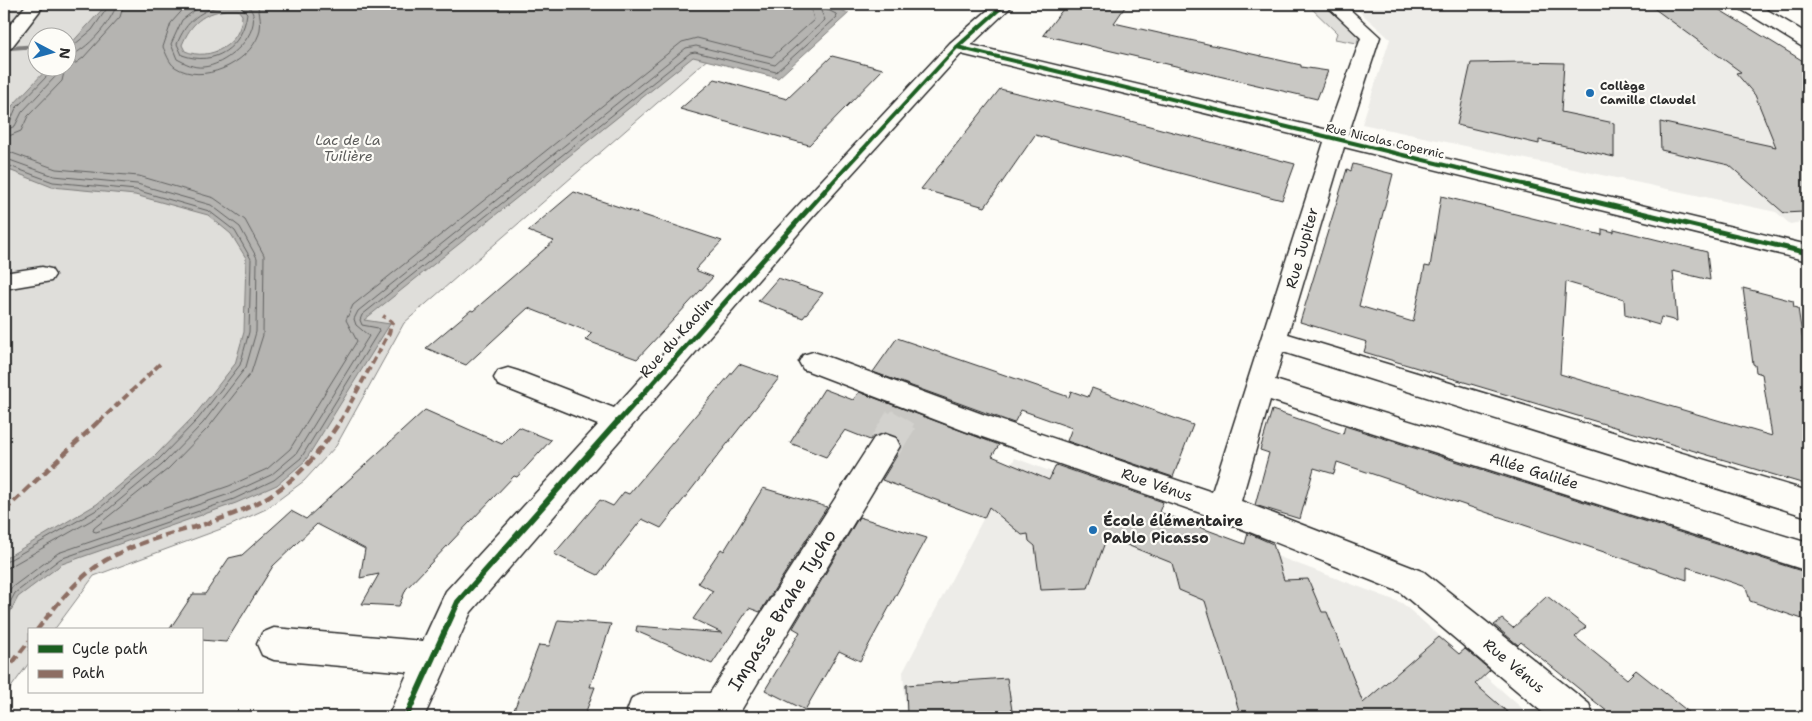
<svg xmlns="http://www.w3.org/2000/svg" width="1812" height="721" viewBox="0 0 1812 721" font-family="'Shantell Sans',sans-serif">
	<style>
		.built { fill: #edece8 }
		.green { fill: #dfdeda; stroke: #858482; fill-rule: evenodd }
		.water { fill: #b5b4b1; stroke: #7e7d7b; fill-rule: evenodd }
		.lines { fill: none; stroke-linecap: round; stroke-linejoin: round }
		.shore { stroke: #626261; stroke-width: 1 }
		.stream { fill: #7e7d7b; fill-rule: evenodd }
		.building { fill: #c9c8c4; stroke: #2b2b2b }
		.minor-tunnel-far1 { stroke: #d3d2ce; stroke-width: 26; stroke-dasharray: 26 13; stroke-linecap: butt }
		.minor-tunnel { stroke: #d3d2ce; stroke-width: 33; stroke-dasharray: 33 16; stroke-linecap: butt }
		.minor-casing { stroke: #2b2b2b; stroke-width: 3 }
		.minor { fill: #fdfcf7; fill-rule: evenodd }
		.quiet-far1 { stroke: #8d6e63; stroke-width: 4; stroke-dasharray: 7 4; stroke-linecap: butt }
		.quiet { stroke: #8d6e63; stroke-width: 4.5; stroke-dasharray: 9 4.5; stroke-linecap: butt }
		.cycleway-far2-casing { stroke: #fdfcf7; stroke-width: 6 }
		.cycleway-far1-casing { stroke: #fdfcf7; stroke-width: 8 }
		.cycleway-casing { stroke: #fdfcf7; stroke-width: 9 }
		.cycleway-far2 { stroke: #1b5e20; stroke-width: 4 }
		.cycleway-far1 { stroke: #1b5e20; stroke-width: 5 }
		.cycleway { stroke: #1b5e20; stroke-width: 6 }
		.poi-dot { fill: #1f6fb2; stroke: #fdfcf7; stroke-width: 2 }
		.labels { text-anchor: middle; stroke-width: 4.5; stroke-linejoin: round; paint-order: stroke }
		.far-poi-label { font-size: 12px; font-weight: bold; fill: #2b2b2b; stroke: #fdfcf7; text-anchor: start }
		.far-street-label { font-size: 12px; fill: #2b2b2b; stroke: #fdfcf7 }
		.far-water-label { font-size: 14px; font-style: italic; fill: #5b5b5a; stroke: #fdfcf7 }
		.street-label { font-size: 15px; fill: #2b2b2b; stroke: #fdfcf7 }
		.poi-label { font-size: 15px; font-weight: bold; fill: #2b2b2b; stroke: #fdfcf7; text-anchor: start }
		.near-street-label { font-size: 18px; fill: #2b2b2b; stroke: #fdfcf7 }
	</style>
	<rect width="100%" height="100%" fill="#fdfcf7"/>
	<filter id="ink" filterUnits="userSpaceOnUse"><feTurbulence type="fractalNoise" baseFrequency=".02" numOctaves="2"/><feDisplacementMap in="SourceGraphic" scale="10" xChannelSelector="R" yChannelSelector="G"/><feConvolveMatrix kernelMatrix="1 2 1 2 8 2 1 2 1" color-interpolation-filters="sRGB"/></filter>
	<g filter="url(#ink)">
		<g class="built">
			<polygon points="1351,4 1705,4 1715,7 1805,62 1808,62 1808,221 1790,224 1776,212 1362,124 1390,39"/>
			<polygon points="1015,458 1402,603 1532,717 906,717 903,672"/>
		</g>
		<g class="green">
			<path d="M4,4h767l-367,319 -68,123 -32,35 -38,28 -37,17 -135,50 -40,54h-25v33l-25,34zM38,38h30v30h-30z"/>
			<polygon points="1307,4 1323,4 1359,36 1357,43 1335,39 1337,33"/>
		</g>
		<path class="water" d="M107,4h716l26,9 -71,65 -85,-21 -329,263 26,4 -85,137 -28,24 -41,18 -174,61 -44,33 -14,27v-65l93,-55 58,-48 39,-40 41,-52 9,-32 2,-74 -15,-24 -23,-19 -73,-20 -83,-8 -48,-19v-44l8,-18 36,-38h20v-21zM226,10h12l4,5c0,29 -32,47 -57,36l-3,-6c9,-22 21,-32 44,-35z"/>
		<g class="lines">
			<g class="shore">
				<path d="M188,4l-17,19 -8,24c3,6 6,16 12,20 27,18 73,-3 84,-33 3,-11 1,-20 -2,-30"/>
				<path d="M203,4l-21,16 -11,24 6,15c8,4 16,9 26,8 21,-1 55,-29 50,-53 -1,-3 -4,-7 -6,-10"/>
				<path d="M226,5l14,1 7,7c-4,34 -32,54 -65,42l-5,-11c9,-23 24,-35 49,-39z"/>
				<polyline points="68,50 92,30 110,4"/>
				<path d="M68,57c20,-8 42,-33 49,-53"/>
				<polyline points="68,64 76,63 83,58 120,17 124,4"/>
				<polyline points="4,124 10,122 16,108 50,73 52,68"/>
				<polyline points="4,131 15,126 22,112 56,76 58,68"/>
				<polyline points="4,138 21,131 28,116 62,81 65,68"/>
				<polyline points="4,150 56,169 139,176 214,198 245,220 264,255 263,335 251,373 208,428 168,469 94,528 93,531 96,532 229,486 267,469 290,449 357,341 346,320 353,305 682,42 697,38 772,57 814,20 810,4"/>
				<polyline points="4,158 54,176 137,184 211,205 240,227 257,258 256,332 246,367 203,423 162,465 104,513 4,570"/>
				<polyline points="4,164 53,182 136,190 209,211 235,231 251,259 249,332 240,365 198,419 158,460 100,508 4,563"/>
				<polyline points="4,600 11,588 58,553 232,493 271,475 296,454 369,336 356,325 354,319 358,311 686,48 696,46 775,65 825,20 818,4"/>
				<polyline points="4,614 15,593 60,559 234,499 274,480 301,458 379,331 378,328 362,325 360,320 362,315 690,53 695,52 776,72 837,17 836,14 826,9 824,4"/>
			</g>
			<polygon class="stream" points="38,44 38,48 10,50 7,48 10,46"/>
		</g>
		<g class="building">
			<polygon points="1067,4 1127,4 1114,23 1301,65 1301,67 1328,71 1317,99 1043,35"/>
			<polygon points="1648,4 1705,4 1715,7 1808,64 1808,223 1803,212 1784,213 1729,165 1661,150 1660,122 1776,147 1755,95 1736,73 1741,72"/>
			<polygon points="832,56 883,69 809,145 680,109 715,79 787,99"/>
			<polygon points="1523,62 1564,63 1561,112 1614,123 1614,157 1539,140 1539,144 1457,125 1471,63"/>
			<polygon points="1000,89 1092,111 1295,164 1282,200 1035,135 985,207 921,189"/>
			<polygon points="1353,164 1393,174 1359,306 1413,322 1425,266 1430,267 1441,196 1602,235 1602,229 1614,232 1614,229 1707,252 1710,280 1673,271 1677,321 1661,317 1659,325 1625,315 1624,299 1566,282 1560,374 1772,436 1762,374 1756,372 1755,365 1753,364 1743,288 1793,301 1794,307 1798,308 1808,375 1808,485 1364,352 1367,342 1300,322 1347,169 1351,171"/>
			<polygon points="574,192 722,241 695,270 713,277 637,359 585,340 592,333 528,308 466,365 426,348 471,310 473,311 554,241 528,231"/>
			<polygon points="778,278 823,293 803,318 758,301"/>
			<polygon points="897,338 1069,397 1071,391 1088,397 1092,388 1193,425 1173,477 1067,441 1072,428 1021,410 1014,423 873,372"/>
			<polygon points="739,364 779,378 661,528 642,519 598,575 554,554 600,500 613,506 624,492 629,494"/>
			<polygon points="824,389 853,400 859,392 999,445 992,456 1049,480 1056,465 1163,502 1159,512 1245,544 1248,533 1273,544 1284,580 1308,579 1322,612 1327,612 1363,703 1439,637 1459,654 1465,649 1490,670 1475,684 1513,717 1241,717 1205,601 1179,590 1172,563 1107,537 1088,588 1041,590 1035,546 1029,541 1028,534 1022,535 989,507 984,518 882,480 902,447 897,436 884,432 873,436 870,440 845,430 826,457 790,443"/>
			<polygon points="425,410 502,444 519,427 551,440 517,477 514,476 406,589 399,606 362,604 379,574 360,578 365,549 317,524 273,566 226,642 201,640 201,630 169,630 193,594 205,594 229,558 242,555 291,511 306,519"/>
			<polygon points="1272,410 1343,434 1345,426 1808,573 1808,621 1750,601 1746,587 1687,567 1687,580 1337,462 1334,474 1314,468 1300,519 1255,505 1269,453 1260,450"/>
			<polygon points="763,488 827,507 760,612 749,608 712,664 636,631 637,626 722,633 693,619 713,591 698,583 721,549 724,551"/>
			<polygon points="859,517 927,538 860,661 839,651 805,710 765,690 800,632 793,628"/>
			<polygon points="1547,596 1586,627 1575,637 1627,679 1636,670 1695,717 1614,717 1521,642 1518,645 1494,625 1502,619 1513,628"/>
			<polygon points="558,620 611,624 590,687 595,687 584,717 529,717 531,711 514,710 539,645 549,646"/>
			<polygon points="1007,678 1013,717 907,717 906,685"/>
		</g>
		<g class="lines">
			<polyline class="minor-tunnel-far1" points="900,422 903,417"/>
			<polyline class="minor-tunnel" points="885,446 901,420"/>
			<defs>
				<g id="minor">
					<polygon points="27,4 45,4 11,48 4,50 4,32"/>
					<polygon points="995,4 1014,4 971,45 1328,130 1361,38 1325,4 1344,4 1380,37 1348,135 1808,245 1808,261 1344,147 1288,334 1808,491 1808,517 1283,352 1275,380 1808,543 1808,571 1270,400 1241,501 1424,572 1589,704 1594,717 1548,717 1400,592 1212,517 965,431 803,369 799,362 803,355 813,352 823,355 985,415 1212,492 1324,142 961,54 810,220 471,612 424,717 388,717 408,672 274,660 262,655 257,644 262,633 274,628 423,641 446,591 598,425 498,385 494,378 498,371 508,368 518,371 614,408 794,210 950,43"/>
					<polygon points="1736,4 1757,4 1808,34 1808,48 1801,46 1739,8"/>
					<polygon points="42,267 51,269 55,275 51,281 4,289 4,273"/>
					<polygon points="885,434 896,438 900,446 737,717 629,717 627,711 632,698 645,693 710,693 874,438"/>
				</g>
			</defs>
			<use href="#minor" class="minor-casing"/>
			<use href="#minor" class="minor"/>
			<g class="quiet-far1">
				<polyline points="99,422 162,362"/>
				<polyline points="340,422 389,333 392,322 383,316"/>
			</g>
			<g class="quiet">
				<polyline points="4,511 100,420"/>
				<path d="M37,630c20,-26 41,-53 69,-70 28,-16 58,-25 89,-33 71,-21 105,-44 146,-107"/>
				<polyline points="4,674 29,641"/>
			</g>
			<defs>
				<g id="cycleway-far2">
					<polyline points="957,47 1531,186"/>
					<polyline points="829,186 957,47 1005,4"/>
				</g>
				<g id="cycleway-far1">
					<polyline points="1525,185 1808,253"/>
					<polyline points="618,422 830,185"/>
				</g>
				<polyline id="cycleway" points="406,717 458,602 619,420"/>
			</defs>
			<use href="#cycleway-far2" class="cycleway-far2-casing"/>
			<use href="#cycleway-far1" class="cycleway-far1-casing"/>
			<use href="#cycleway" class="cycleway-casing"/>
			<use href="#cycleway-far2" class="cycleway-far2"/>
			<use href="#cycleway-far1" class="cycleway-far1"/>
			<use href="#cycleway" class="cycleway"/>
		</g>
	</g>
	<g class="poi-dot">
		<circle cx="1590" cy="93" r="5"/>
		<circle cx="1093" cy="530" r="5"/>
	</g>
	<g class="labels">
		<g class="far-poi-label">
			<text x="1600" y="90">Collège<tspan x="1600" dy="14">Camille Claudel</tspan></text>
		</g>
		<g class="far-street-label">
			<text transform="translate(1385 141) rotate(13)" y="4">Rue Nicolas Copernic</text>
		</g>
		<g class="far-water-label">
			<text x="348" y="145">Lac de La<tspan x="348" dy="16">Tuilière</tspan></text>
		</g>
		<g class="street-label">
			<text transform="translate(1302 248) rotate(-74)" y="5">Rue Jupiter</text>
			<text transform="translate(676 338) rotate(-48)" y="5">Rue du Kaolin</text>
			<text transform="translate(1534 471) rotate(17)" y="5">Allée Galilée</text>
			<text transform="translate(1157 485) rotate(19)" y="5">Rue Vénus</text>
			<text transform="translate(1514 666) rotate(40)" y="5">Rue Vénus</text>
		</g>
		<g class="poi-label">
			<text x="1103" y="526">École élémentaire<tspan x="1103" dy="17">Pablo Picasso</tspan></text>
		</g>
		<g class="near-street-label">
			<text transform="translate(782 610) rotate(-58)" y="6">Impasse Brahe Tycho</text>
		</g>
	</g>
	<rect width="1812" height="721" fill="none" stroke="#fdfcf7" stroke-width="20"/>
	<rect x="10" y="10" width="1792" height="701" fill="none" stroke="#2b2b2b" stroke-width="2" filter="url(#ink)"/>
	<rect x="28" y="628" width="175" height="65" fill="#fdfcf7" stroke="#a9a8a5"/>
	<rect x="38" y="645" width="25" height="8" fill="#1b5e20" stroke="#a9a8a5"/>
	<text x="72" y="654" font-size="15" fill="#2b2b2b">Cycle path</text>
	<rect x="38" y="670" width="25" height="8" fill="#8d6e63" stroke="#a9a8a5"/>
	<text x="72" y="678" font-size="15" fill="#2b2b2b">Path</text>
	<g transform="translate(52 52) rotate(96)"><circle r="24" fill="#fdfcf7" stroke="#a9a8a5"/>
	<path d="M0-4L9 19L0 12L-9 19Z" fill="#1f6fb2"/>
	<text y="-8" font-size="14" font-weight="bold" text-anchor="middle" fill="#2b2b2b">N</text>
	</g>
</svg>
